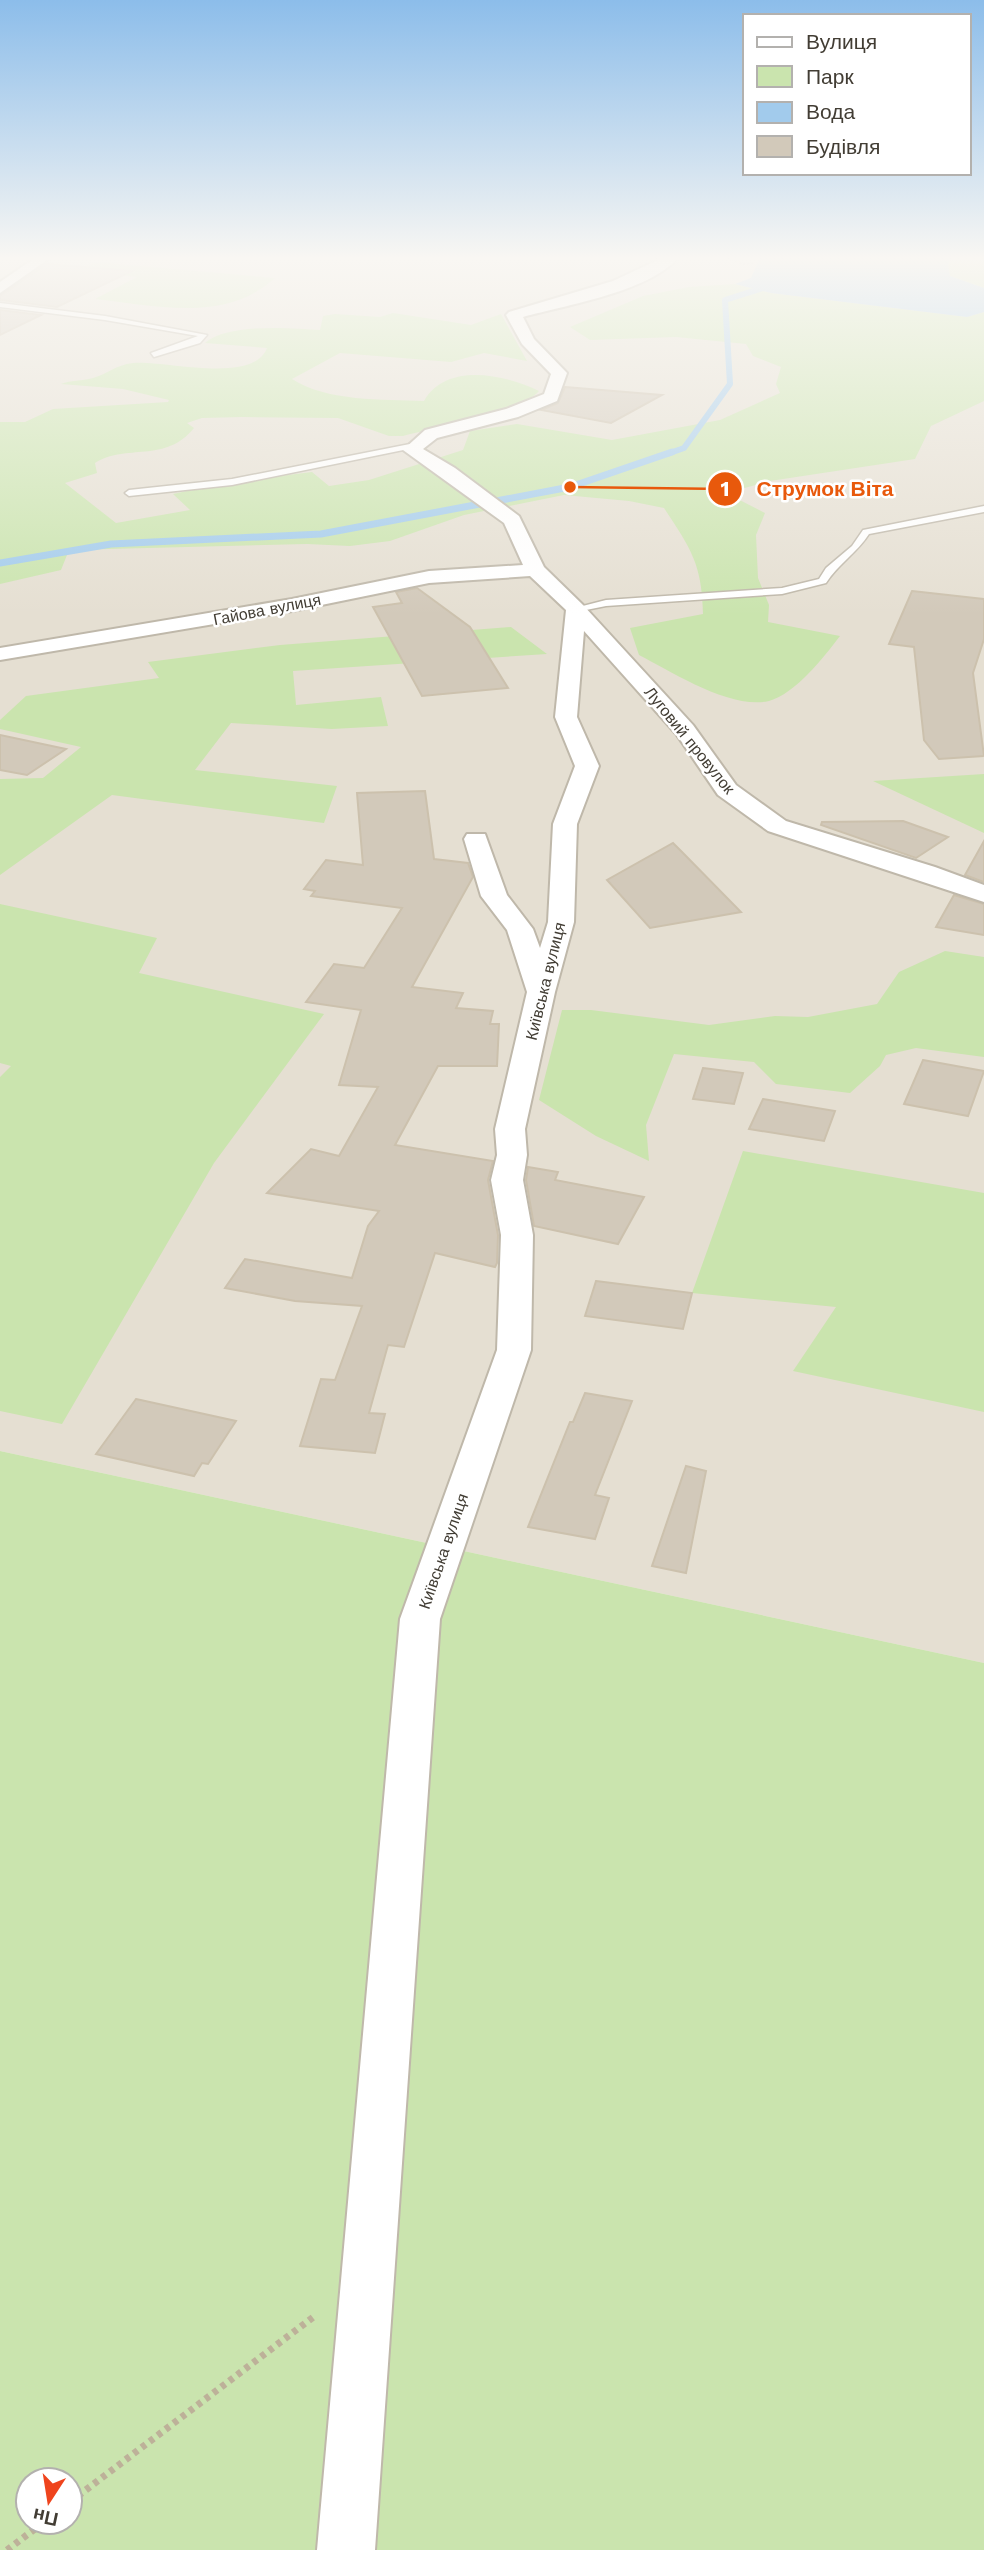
<svg xmlns="http://www.w3.org/2000/svg" width="984" height="2550" viewBox="0 0 984 2550" font-family="'Work Sans',sans-serif">
	<style>
		.residential { fill: #e5dfd2 }
		.green { fill: #cae4ae; fill-rule: evenodd }
		.water { fill: #a2cbec }
		.lines { fill: none; stroke-linecap: round; stroke-linejoin: round }
		.stream-far1 { stroke: #a2cbec; stroke-width: 6 }
		.stream { stroke: #a2cbec; stroke-width: 7 }
		.building { fill: #d2c9ba; stroke: #ccc1ad; stroke-width: 2 }
		.lane-casing { stroke: #bfb8aa; stroke-width: 3 }
		.street-casing { stroke: #bfb8aa; stroke-width: 4 }
		.path-far1 { stroke: #bdb199; stroke-width: 2; stroke-dasharray: 2 2; stroke-linecap: butt }
		.path { stroke: #bdb199; stroke-width: 7; stroke-dasharray: 5 5; stroke-linecap: butt }
		.lane { fill: #fff; fill-rule: evenodd }
		.street { fill: #fff; fill-rule: evenodd }
		.labels { text-anchor: middle; stroke-width: 5; stroke-linejoin: round; paint-order: stroke }
		.far-street-label { font-size: 16px; fill: #423d34; stroke: #fff }
		.leader { fill: none; stroke: #e8590c; stroke-width: 2.5 }
		.callout-dot { fill: #e8590c; stroke: #fff; stroke-width: 2.5 }
		.mark-label { font-size: 21px; text-anchor: middle; font-weight: bold; fill: #fff }
		.callout-label { font-size: 21px; text-anchor: middle; font-weight: bold; fill: #e8590c; stroke: #fff; stroke-width: 5; stroke-linejoin: round; paint-order: stroke }
	</style>
	<rect width="100%" height="100%" fill="#f1ede4"/>
	<polygon class="residential" points="0,258 984,258 984,1663 0,1451"/>
	<g class="green">
		<polygon points="952,258 984,258 984,288 950,276 948,264"/>
		<path d="M95,262l180,16c-49,45 -119,28 -180,21l42,-22 -56,-6z"/>
		<path d="M735,284l36,9 196,24 17,-5v89l-53,25 -16,33 -145,22 -44,12 39,20 -9,22 2,43 11,27 -1,17 72,14c-16,21 -45,58 -71,65 -38,9 -97,-29 -130,-46l-9,-27 73,-14c-1,-50 -12,-65 -39,-106l-35,-7 -65,-6 -100,20 -74,26 -40,5 -43,-2 -238,6 -8,20 -61,14v-162h25l28,-13 115,-7 1,-2 -46,-11 -62,-5c10,-4 21,-3 32,-6 15,-4 22,-13 40,-15 32,-3 120,22 134,-15l-62,-5c22,-20 85,-15 115,-13l3,-14 12,-2 45,3 13,-4 78,12 30,-11 26,47 -43,-8 -33,9 -111,-9 -48,26c36,23 90,20 132,22 23,-40 82,-26 115,-10 -19,22 -105,37 -136,45h-14l-51,-18 -96,-1 -40,1 -15,5 7,5c-29,36 -68,15 -99,35l2,10 -32,10 51,40 74,-13 -17,-16 51,-11 88,-11 17,14 40,-6 94,-30 7,-19 47,-7 95,16 108,-20 60,-27 -4,-9 5,-17 -28,-11 -7,-12 -70,-7 -86,3 -20,-13 73,-31 46,-9z"/>
		<polygon points="511,627 547,654 293,671 296,705 381,697 388,726 332,729 231,723 195,770 337,786 324,823 112,795 0,875 0,779 43,778 81,747 0,729 0,720 26,696 159,678 148,662 280,645"/>
		<polygon points="984,774 984,833 873,781"/>
		<polygon points="0,904 157,938 139,973 324,1014 214,1163 62,1424 0,1411 0,1077 11,1066 0,1063"/>
		<polygon points="945,951 984,957 984,1057 916,1048 886,1055 880,1066 850,1093 776,1084 754,1062 674,1054 646,1125 649,1161 596,1136 539,1100 562,1010 591,1010 709,1025 775,1016 808,1017 877,1004 899,972"/>
		<polygon points="743,1151 984,1193 984,1412 793,1371 836,1307 692,1293"/>
		<path d="M0,1451l984,212v887h-984zM28,2480h42v42h-42z"/>
	</g>
	<polygon class="water" points="760,258 952,258 948,264 950,276 984,288 984,312 967,317 771,293 735,284 751,278"/>
	<g class="lines">
		<polyline class="stream-far1" points="667,454 684,448 730,384 725,300 772,285"/>
		<polyline class="stream" points="0,563 111,544 321,534 570,487 672,452"/>
	</g>
	<g class="building">
		<polygon points="47,264 132,271 57,307 0,300 0,296"/>
		<polygon points="0,310 41,315 0,335"/>
		<polygon points="565,387 662,395 611,423 541,410 558,403"/>
		<polygon points="417,588 470,627 508,688 422,696 373,607 402,603 396,592"/>
		<polygon points="912,591 984,599 984,639 973,673 984,756 939,759 924,740 914,647 889,644"/>
		<polygon points="0,735 66,749 27,775 0,770"/>
		<polygon points="425,791 434,859 468,863 473,877 412,987 463,993 456,1008 493,1011 490,1024 499,1024 497,1066 438,1066 395,1145 493,1161 488,1180 498,1235 497,1263 495,1267 435,1253 404,1347 388,1345 369,1413 385,1414 375,1453 300,1446 321,1379 335,1380 362,1306 295,1301 225,1288 245,1259 352,1278 368,1226 379,1211 267,1193 311,1149 339,1156 378,1087 339,1085 361,1010 306,1002 334,964 364,968 402,908 311,896 315,891 304,889 326,860 363,865 357,793"/>
		<polygon points="903,821 948,837 916,858 821,825 822,822"/>
		<polygon points="984,841 984,882 965,875"/>
		<polygon points="673,843 683,853 741,912 650,928 607,880"/>
		<polygon points="954,895 984,904 984,935 936,927"/>
		<polygon points="923,1060 984,1071 968,1116 904,1104"/>
		<polygon points="703,1068 743,1073 734,1104 693,1099"/>
		<polygon points="763,1099 835,1111 824,1141 749,1129"/>
		<polygon points="528,1167 558,1172 555,1180 644,1197 618,1244 534,1226 526,1180"/>
		<polygon points="596,1281 692,1293 683,1329 585,1316"/>
		<polygon points="585,1393 632,1401 595,1495 609,1498 595,1539 528,1527 570,1422 573,1422"/>
		<polygon points="136,1399 236,1421 208,1464 202,1463 194,1476 96,1454"/>
		<polygon points="686,1466 706,1471 686,1573 652,1566"/>
	</g>
	<g class="lines">
		<defs>
			<g id="lane">
				<polygon points="0,303 105,316 207,335 200,343 154,357 151,353 198,336 105,320 0,307"/>
				<polygon points="420,442 424,444 423,446 232,485 129,496 125,493 129,490 232,479"/>
				<path d="M984,506v6l-115,22c-12,19 -31,30 -43,49l-44,11 -176,12 -30,6 -5,-3 35,-9 176,-12 37,-9 7,-11 26,-22 11,-16z"/>
			</g>
			<g id="street">
				<polygon points="35,258 50,258 0,293 0,282"/>
				<path d="M662,258h16c-30,34 -112,47 -155,59l11,22 33,34 -10,28 -39,16 -81,21 -14,11 32,19 64,48 25,51 39,38 110,120 43,60 50,36 149,46 49,18v17l-216,-71 -50,-36 -41,-60 -93,-104 -7,86 22,49 -22,58 -3,98 -19,70 -30,137 2,26 -4,25 10,55 -2,115 -91,269 -65,931h-58l83,-931 97,-269 4,-115 -10,-55 6,-25 -2,-26 32,-137 -20,-62 -26,-34 -17,-57 3,-5h18l22,61 26,34 7,19 8,-26 5,-98 22,-58 -20,-49 11,-107 -36,-34 -101,7 -137,28 -292,49v-12l292,-49 137,-28 94,-6 -19,-42 -101,-73 22,-20 81,-21 38,-15 7,-20 -29,-30 -16,-29 3,-3 104,-31z"/>
			</g>
		</defs>
		<use href="#lane" class="lane-casing"/>
		<use href="#street" class="street-casing"/>
		<polyline class="path-far1" points="728,258 744,264 754,263"/>
		<g class="path">
			<polyline points="70,2502 316,2315"/>
			<polyline points="7,2550 44,2522"/>
		</g>
		<use href="#lane" class="lane"/>
		<use href="#street" class="street"/>
	</g>
	<linearGradient id="sky" x2="0" y2="1"><stop stop-color="#8cbdea"/><stop offset="0.42" stop-color="#f9f7f3"/><stop offset="1" stop-color="#f9f7f3" stop-opacity="0"/></linearGradient>
	<rect width="984" height="615" fill="url(#sky)"/>
	<g class="labels">
		<g class="far-street-label">
			<text transform="translate(267 609) rotate(-11)" y="6">Гайова вулиця</text>
			<text transform="translate(690 740) rotate(51)" y="6">Луговий провулок</text>
			<text transform="translate(545 981) rotate(-76)" y="6">Київська вулиця</text>
			<text transform="translate(443 1551) rotate(-71)" y="6">Київська вулиця</text>
		</g>
	</g>
	<path class="leader" d="M570 487L725 489"/>
	<g class="callout-dot">
		<circle cx="570" cy="487" r="7"/>
		<circle cx="725" cy="489" r="18"/>
	</g>
	<g class="mark-label">
		<text x="725" y="496">1</text>
	</g>
	<g class="callout-label">
		<text x="825" y="496">Струмок Віта</text>
	</g>
	<rect x="743" y="14" width="228" height="161" fill="#ffffff" stroke="#b3b1ae" stroke-width="2"/>
	<rect x="757" y="37" width="35" height="10" fill="#ffffff" stroke="#b3b1ae" stroke-width="2"/>
	<text x="806" y="49" font-size="21" fill="#423d34">Вулиця</text>
	<rect x="757" y="66" width="35" height="21" fill="#cae4ae" stroke="#b3b1ae" stroke-width="2"/>
	<text x="806" y="84" font-size="21" fill="#423d34">Парк</text>
	<rect x="757" y="102" width="35" height="21" fill="#a2cbec" stroke="#b3b1ae" stroke-width="2"/>
	<text x="806" y="119" font-size="21" fill="#423d34">Вода</text>
	<rect x="757" y="136" width="35" height="21" fill="#d2c9ba" stroke="#b3b1ae" stroke-width="2"/>
	<text x="806" y="154" font-size="21" fill="#423d34">Будівля</text>
	<g transform="translate(49 2501) rotate(192)"><circle r="33" fill="#ffffff" stroke="#b3b1ae" stroke-width="2"/>
	<path d="M0-5L12 26L0 18L-12 26Z" fill="#ef441d"/>
	<text y="-10" font-size="19" font-weight="bold" text-anchor="middle" fill="#423d34">Пн</text>
	</g>
</svg>
